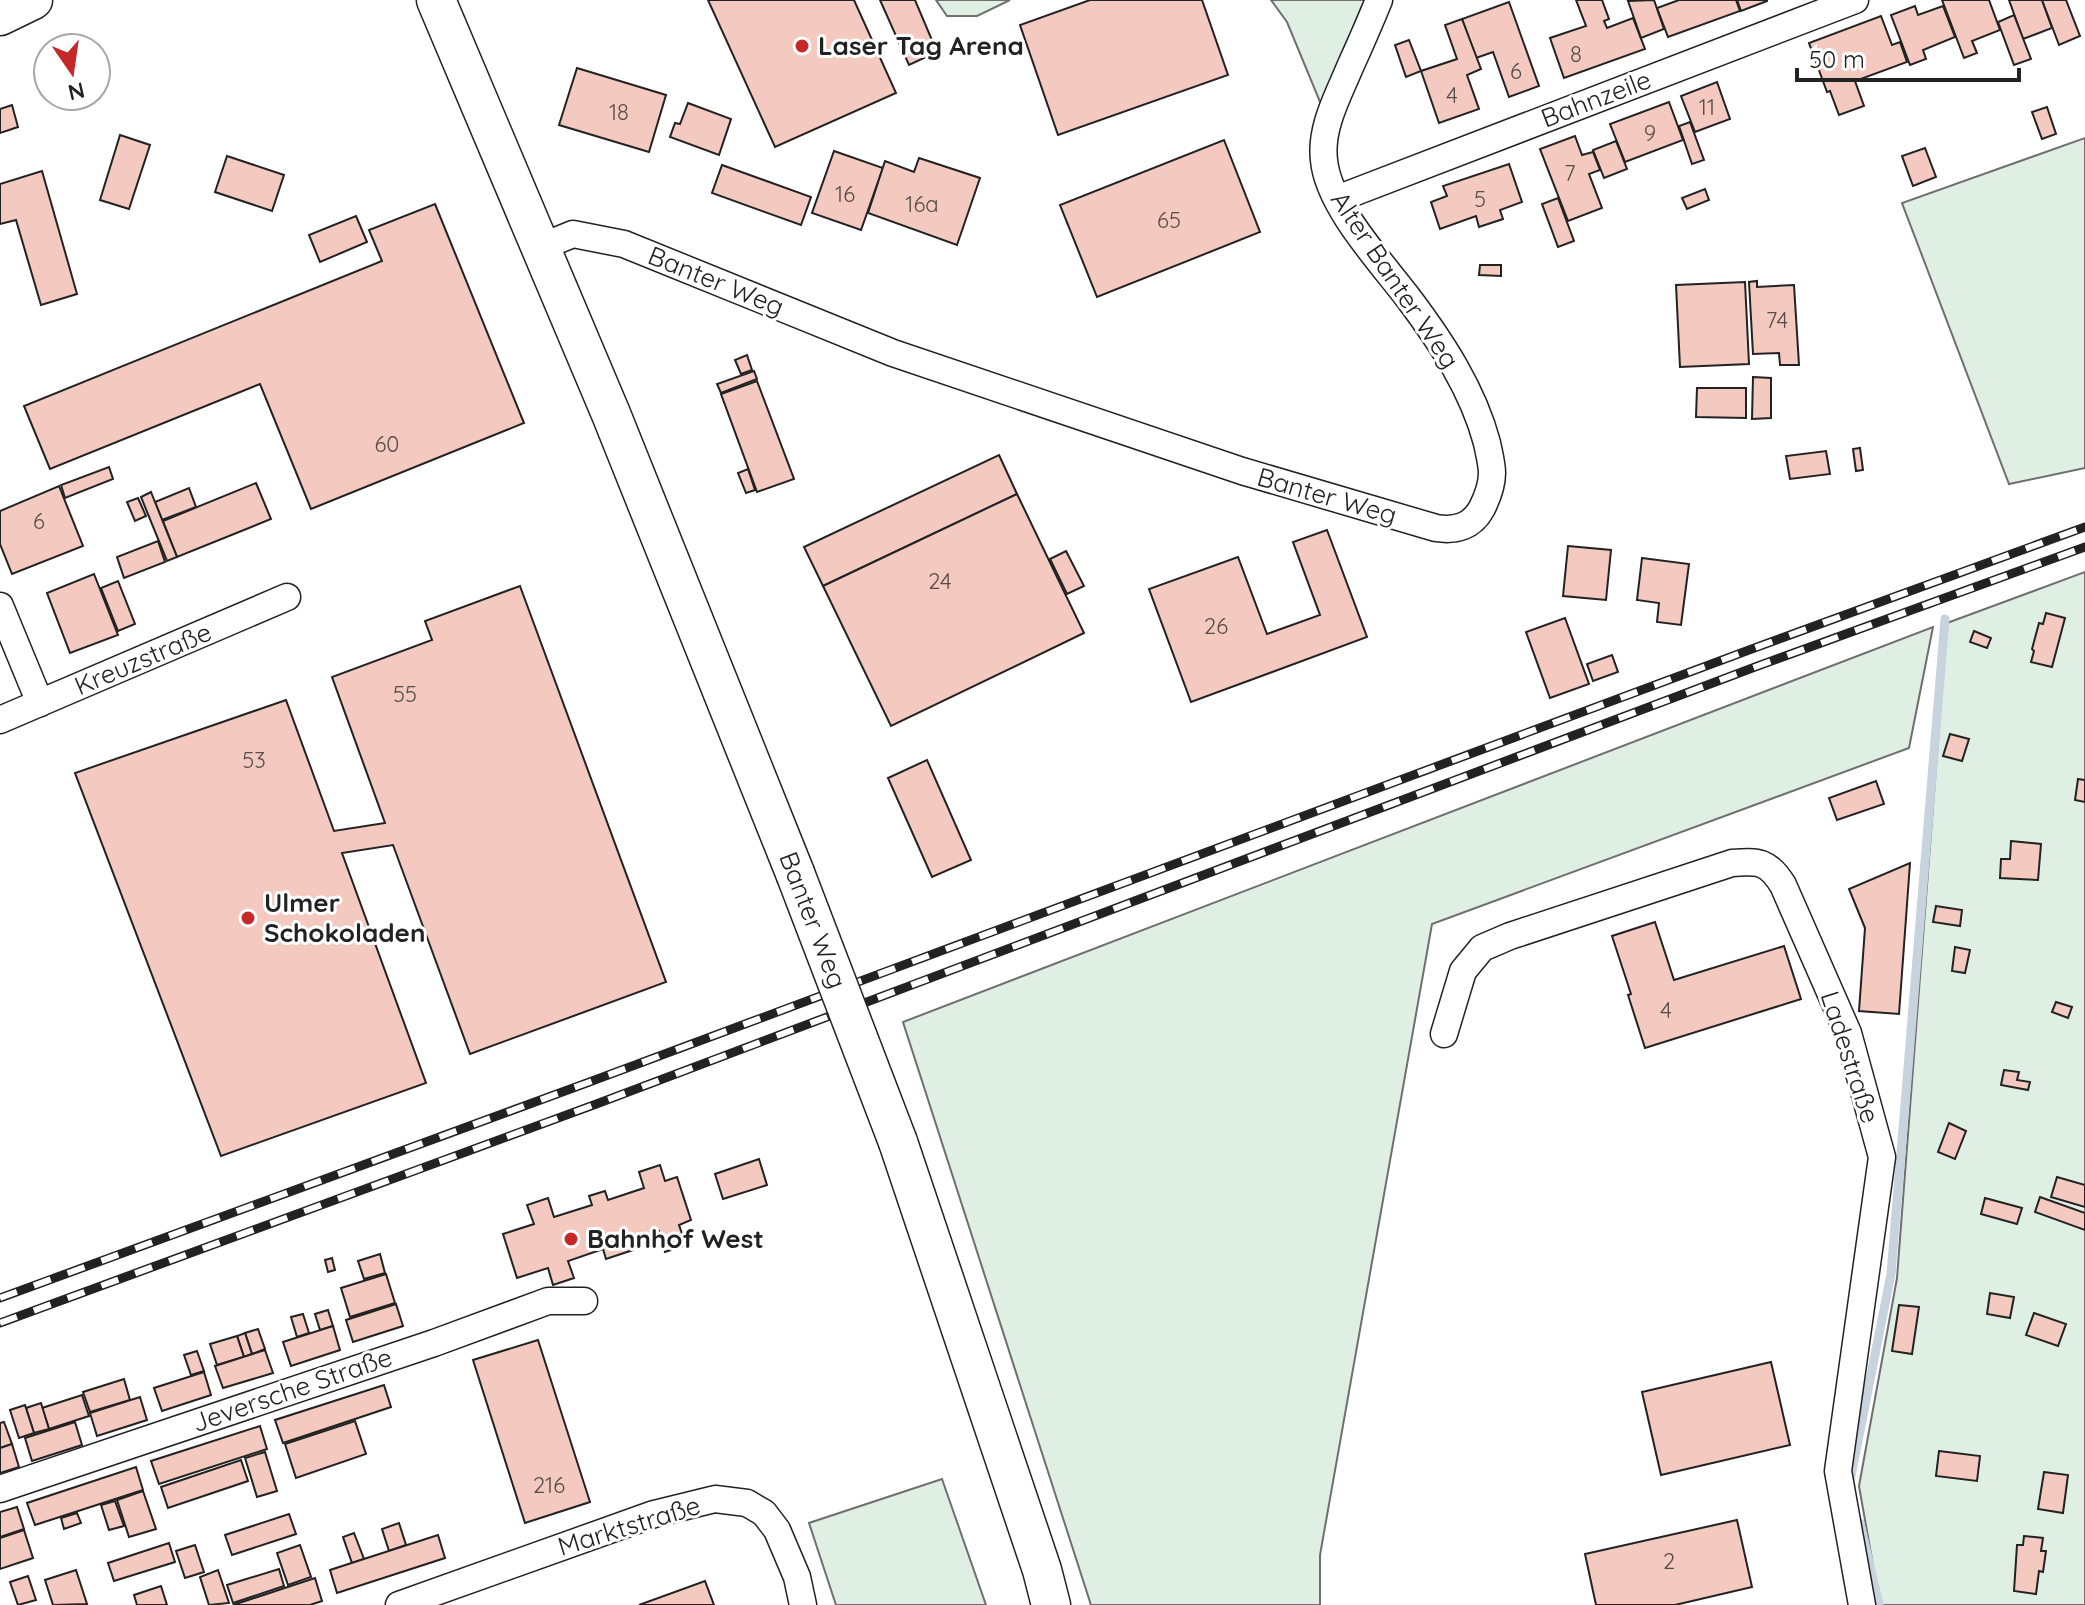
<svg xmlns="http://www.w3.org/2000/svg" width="2085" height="1605" viewBox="0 0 2085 1605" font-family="Quicksand,sans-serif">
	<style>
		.green { fill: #e0efe3; stroke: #6f6f6f; stroke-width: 2 }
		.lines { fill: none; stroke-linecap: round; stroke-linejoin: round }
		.stream { stroke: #c7d3dd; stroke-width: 9 }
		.building { fill: #f3c9c0; stroke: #222; stroke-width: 2 }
		.street-casing { stroke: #222; stroke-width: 29 }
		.secondary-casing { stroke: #222; stroke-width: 41 }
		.street { stroke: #fff; stroke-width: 26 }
		.secondary { stroke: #fff; stroke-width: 38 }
		.rail-casing { stroke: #222; stroke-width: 9 }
		.rail { stroke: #fff; stroke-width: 6; stroke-dasharray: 18; stroke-linecap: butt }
		.secondary-bridge-casing { stroke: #222; stroke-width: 41; stroke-linecap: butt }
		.secondary-bridge { stroke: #fff; stroke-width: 38 }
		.poi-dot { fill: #c62828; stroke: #fff; stroke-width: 3 }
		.labels { text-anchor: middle; stroke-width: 6; stroke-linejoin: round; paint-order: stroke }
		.number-label { font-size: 22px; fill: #564c4a }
		.poi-label { font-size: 26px; font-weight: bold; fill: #222; stroke: #fff; text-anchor: start }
		.street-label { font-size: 26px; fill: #222; stroke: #fff }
	</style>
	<rect width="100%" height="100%" fill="#fff"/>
	<g class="green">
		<polygon points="936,0 1010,0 977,16 947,16"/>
		<polygon points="1271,0 1373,0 1325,114 1287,22"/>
		<polygon points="2085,138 2085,468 2009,484 1902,203"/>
		<polygon points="2085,572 2085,1605 1880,1605 1859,1486 1897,1278 1947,623"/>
		<polygon points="1933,627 1909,748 1432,924 1320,1555 1320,1605 1091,1605 903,1022"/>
		<polygon points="942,1479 986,1605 836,1605 809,1523"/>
	</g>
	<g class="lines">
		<g class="stream">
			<polyline points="1851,1485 1850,1481 1891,1274 1945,619"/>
			<polyline points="1860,1523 1879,1605"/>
		</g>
	</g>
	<g class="building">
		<polygon points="708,0 854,0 896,93 775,147"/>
		<polygon points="880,0 915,0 937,52 909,65"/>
		<polygon points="1090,0 1202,0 1228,75 1058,135 1020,25"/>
		<polygon points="1576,0 1602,0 1609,19 1604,21 1607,28 1633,18 1645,49 1564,78 1550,38 1586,26"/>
		<polygon points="1654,0 1664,29 1641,38 1628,1"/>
		<polygon points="1679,0 1736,0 1740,11 1668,37 1657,8"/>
		<polygon points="1737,0 1767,0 1767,1 1741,11"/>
		<polygon points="1942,0 1989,0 2000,30 1972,41 1977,53 1964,58"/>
		<polygon points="2009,0 2042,0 2052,28 2023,39"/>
		<polygon points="2042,0 2066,0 2080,36 2059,45"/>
		<polygon points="1509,2 1539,86 1509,97 1493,52 1476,58 1462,19"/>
		<polygon points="1915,6 1918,15 1943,6 1955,37 1923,50 1926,59 1910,65 1891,15"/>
		<polygon points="2014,15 2031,59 2014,65 1998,22"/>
		<polygon points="1881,16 1892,45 1900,42 1907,62 1855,81 1864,106 1839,115 1830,91 1827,92 1809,43"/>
		<polygon points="1462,19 1481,69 1467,75 1479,109 1439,123 1421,71 1457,59 1445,25"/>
		<polygon points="1409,40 1421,71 1406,77 1395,45"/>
		<polygon points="577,68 666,95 649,152 559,125"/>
		<polygon points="1717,82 1730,119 1695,132 1681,96"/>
		<polygon points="1669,102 1683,140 1625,162 1610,124"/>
		<polygon points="688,103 731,119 719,155 670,137 675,123 680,124"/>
		<polygon points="12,105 18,127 0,133 0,109"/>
		<polygon points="2047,107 2056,134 2042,139 2032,112"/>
		<polygon points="1690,122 1704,160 1692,164 1679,126"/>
		<polygon points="120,135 150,145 129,209 100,200"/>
		<polygon points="1575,136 1582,155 1593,152 1600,170 1589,174 1602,208 1568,221 1540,149"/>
		<polygon points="1224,140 1260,232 1097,297 1060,205"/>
		<polygon points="1616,141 1627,169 1604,178 1593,150"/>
		<polygon points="1925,148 1936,177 1913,186 1902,156"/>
		<polygon points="834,151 883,168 861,230 812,213"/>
		<polygon points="227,156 284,175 272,211 215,192"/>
		<polygon points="919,158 980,178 957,245 868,213 885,161 914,172"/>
		<polygon points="1509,164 1522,202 1500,210 1503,219 1479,227 1476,216 1440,229 1431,202 1447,196 1443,186"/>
		<polygon points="722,165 811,197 801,225 712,193"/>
		<polygon points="42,171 77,294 41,305 16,220 0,224 0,184"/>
		<polygon points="1705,189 1709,200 1687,209 1682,198"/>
		<polygon points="1558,198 1574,241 1558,247 1542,204"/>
		<polygon points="435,204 524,423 311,509 260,384 50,469 24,406 382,261 369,230"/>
		<polygon points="356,216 367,242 320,262 309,235"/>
		<polygon points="1480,265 1501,265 1501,276 1479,275"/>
		<polygon points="1757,281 1757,287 1794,285 1799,365 1780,365 1779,353 1753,354 1749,282"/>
		<polygon points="1745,282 1749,364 1680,367 1676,285"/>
		<polygon points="747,355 752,370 741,374 735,360"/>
		<polygon points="754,371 757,379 721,393 717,384"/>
		<polygon points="1753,377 1771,378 1771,418 1752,419"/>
		<polygon points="757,381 794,479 757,492 721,394"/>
		<polygon points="1697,388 1746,388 1746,418 1696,417"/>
		<polygon points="1860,448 1863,470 1856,471 1853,449"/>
		<polygon points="1826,451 1830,474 1790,479 1786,456"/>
		<polygon points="999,455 1017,494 823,586 804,547"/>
		<polygon points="109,467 113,479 65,498 61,485"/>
		<polygon points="748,469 755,490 746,493 738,473"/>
		<polygon points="256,483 271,519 177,557 163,521"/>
		<polygon points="59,486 83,546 12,574 0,544 0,511"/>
		<polygon points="189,488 196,507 162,520 155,502"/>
		<polygon points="151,492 177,557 167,561 141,497"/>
		<polygon points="1017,494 1084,633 891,726 823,586"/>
		<polygon points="138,498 146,516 135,521 127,502"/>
		<polygon points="1327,530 1367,637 1191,702 1149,589 1238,557 1267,634 1320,615 1293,542"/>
		<polygon points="158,541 165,562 124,578 117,557"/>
		<polygon points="1568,546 1611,550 1606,600 1563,596"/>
		<polygon points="1066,551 1084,586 1067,594 1050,559"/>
		<polygon points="1642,558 1689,564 1681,625 1657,622 1659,603 1637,600"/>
		<polygon points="94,574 118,635 70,653 47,593"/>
		<polygon points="118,581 135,624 118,631 101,588"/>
		<polygon points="520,586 666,982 470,1054 393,845 342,853 426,1083 221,1156 75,773 286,700 334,831 385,823 332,677 432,640 425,621"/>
		<polygon points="2046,613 2065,618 2052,667 2031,662 2034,651 2032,649 2039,623 2043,624"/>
		<polygon points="1565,618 1589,684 1550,698 1526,632"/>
		<polygon points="1974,631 1991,638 1987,648 1970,642"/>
		<polygon points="1612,655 1618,672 1593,681 1587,664"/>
		<polygon points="1950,734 1969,739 1962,761 1943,756"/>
		<polygon points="927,760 971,860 932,877 888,778"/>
		<polygon points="2078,779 2085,780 2085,802 2075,800"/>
		<polygon points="1876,781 1884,804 1837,820 1829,798"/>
		<polygon points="2011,841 2041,844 2038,880 2000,878 2001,859 2010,859"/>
		<polygon points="1910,863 1899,1014 1859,1011 1865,928 1849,889"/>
		<polygon points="1936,906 1962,910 1960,926 1933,922"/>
		<polygon points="1655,922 1674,980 1784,946 1801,999 1645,1048 1628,995 1631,994 1612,936"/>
		<polygon points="1955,947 1970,950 1965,973 1952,971"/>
		<polygon points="2056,1002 2072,1007 2068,1018 2052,1012"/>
		<polygon points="2004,1070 2019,1072 2017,1080 2030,1082 2028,1090 2001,1085"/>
		<polygon points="1949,1123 1966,1131 1955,1159 1938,1152"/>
		<polygon points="759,1159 767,1185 723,1199 715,1174"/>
		<polygon points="660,1165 665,1181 677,1177 691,1220 679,1225 686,1245 665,1252 659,1231 630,1241 633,1250 606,1259 603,1249 568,1261 574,1278 553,1285 548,1268 517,1278 503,1234 534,1224 527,1205 548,1198 554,1217 592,1205 589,1196 605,1191 608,1200 644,1188 639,1172"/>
		<polygon points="2057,1177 2085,1185 2085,1207 2051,1197"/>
		<polygon points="2040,1197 2085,1213 2085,1230 2035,1212"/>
		<polygon points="1985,1198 2022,1208 2017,1224 1981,1214"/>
		<polygon points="380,1254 385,1273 364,1279 358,1261"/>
		<polygon points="332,1258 335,1270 328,1272 325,1260"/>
		<polygon points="386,1274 395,1303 350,1317 341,1288"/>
		<polygon points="1990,1293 2014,1297 2010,1318 1987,1314"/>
		<polygon points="396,1304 403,1326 353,1342 346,1320"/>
		<polygon points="1899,1305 1919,1307 1912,1354 1892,1351"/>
		<polygon points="328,1310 333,1326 320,1330 315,1314"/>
		<polygon points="2034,1313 2066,1324 2058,1346 2026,1335"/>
		<polygon points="303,1314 309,1333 297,1337 291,1317"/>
		<polygon points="333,1326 340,1350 291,1366 283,1342"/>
		<polygon points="258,1329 265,1349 252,1354 245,1333"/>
		<polygon points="245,1333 252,1354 244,1357 237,1336"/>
		<polygon points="237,1336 244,1357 217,1365 210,1344"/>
		<polygon points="538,1340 590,1502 525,1523 473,1360"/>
		<polygon points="265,1350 273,1373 223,1388 215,1366"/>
		<polygon points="197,1351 204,1371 191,1375 184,1355"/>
		<polygon points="1771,1362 1790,1445 1661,1475 1642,1392"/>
		<polygon points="204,1372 211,1395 162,1411 154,1388"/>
		<polygon points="124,1379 130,1400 90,1412 83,1392"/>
		<polygon points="384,1385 391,1407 283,1443 275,1420"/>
		<polygon points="82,1395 89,1416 49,1429 42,1408"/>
		<polygon points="140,1397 147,1420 97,1436 90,1413"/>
		<polygon points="41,1403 49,1429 34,1433 26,1408"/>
		<polygon points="25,1405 34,1433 19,1438 10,1410"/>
		<polygon points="355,1421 366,1454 296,1478 285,1444"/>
		<polygon points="4,1422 12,1444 0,1448 0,1423"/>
		<polygon points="75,1422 82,1445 32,1461 25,1438"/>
		<polygon points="260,1426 267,1449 159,1484 151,1461"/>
		<polygon points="12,1444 19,1467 0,1473 0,1448"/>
		<polygon points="1939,1451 1980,1456 1977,1481 1936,1476"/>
		<polygon points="265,1452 277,1491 257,1497 245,1458"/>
		<polygon points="241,1460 248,1481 168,1508 161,1487"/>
		<polygon points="136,1467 143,1490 35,1525 27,1503"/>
		<polygon points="2044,1472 2068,1475 2063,1513 2038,1509"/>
		<polygon points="143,1491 156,1529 129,1537 117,1500"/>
		<polygon points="115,1501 124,1526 109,1530 101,1505"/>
		<polygon points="17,1507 24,1529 0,1537 0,1512"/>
		<polygon points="77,1513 81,1523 64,1529 61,1518"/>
		<polygon points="289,1514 296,1534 232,1555 225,1535"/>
		<polygon points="1737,1520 1752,1587 1675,1605 1596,1605 1585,1554"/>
		<polygon points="399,1523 406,1545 389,1551 382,1529"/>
		<polygon points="24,1530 33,1558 0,1569 0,1538"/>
		<polygon points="354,1533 364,1559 352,1563 343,1537"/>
		<polygon points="438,1535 445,1558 337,1593 330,1570"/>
		<polygon points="2024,1536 2043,1538 2041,1551 2046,1551 2043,1572 2039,1571 2036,1594 2014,1591 2017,1545 2023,1545"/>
		<polygon points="169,1543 175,1562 114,1581 108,1563"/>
		<polygon points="195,1545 204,1572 185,1578 176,1551"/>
		<polygon points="300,1545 311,1577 288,1585 277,1553"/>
		<polygon points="279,1569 284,1586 233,1603 227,1585"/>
		<polygon points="76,1570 87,1604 53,1605 45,1580"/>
		<polygon points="218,1570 229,1603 209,1605 200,1577"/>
		<polygon points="28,1576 36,1600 18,1605 10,1582"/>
		<polygon points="315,1578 322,1601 310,1605 233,1605"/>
		<polygon points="705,1581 714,1605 639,1605"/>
		<polygon points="161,1586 167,1605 137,1605 134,1595"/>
	</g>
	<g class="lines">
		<defs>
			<g id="street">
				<polyline points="1337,199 1855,0"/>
				<path d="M541,247l32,-13 51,10 269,109 349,118 194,57c19,3 36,-1 46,-20 5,-10 10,-23 10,-35 0,-9 -3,-20 -5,-30 -14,-53 -45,-100 -78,-144 -27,-36 -81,-93 -85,-139 -4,-32 14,-64 26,-93 10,-22 20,-45 29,-67"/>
				<polyline points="0,606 40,703"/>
				<polyline points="0,720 287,597"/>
				<path d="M1444,1034l19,-63 19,-23 28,-12 222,-73c27,-2 36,-2 51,22l65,148 34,124 -44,314 24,134"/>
				<polyline points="0,1489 434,1343 548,1301 584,1301"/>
				<polyline points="399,1605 654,1514 715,1499 747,1503 764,1513 777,1530 797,1577 803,1605"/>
			</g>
			<g id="secondary">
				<polyline points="436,0 611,414 795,873"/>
				<polyline points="0,16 33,0"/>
				<polyline points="898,1142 1042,1570 1051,1605"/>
			</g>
		</defs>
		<use href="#street" class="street-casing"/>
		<use href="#secondary" class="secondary-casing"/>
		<use href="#street" class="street"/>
		<use href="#secondary" class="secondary"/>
		<defs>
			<g id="rail">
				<polyline points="0,1298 584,1084 1749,650 2085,527"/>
				<polyline points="0,1323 599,1103 1755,667 2085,547"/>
			</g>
		</defs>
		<use href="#rail" class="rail-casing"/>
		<use href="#rail" class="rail"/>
		<defs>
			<polyline id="secondary-bridge" points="795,873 898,1142"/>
		</defs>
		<use href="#secondary-bridge" class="secondary-bridge-casing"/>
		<use href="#secondary-bridge" class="secondary-bridge"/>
	</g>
	<g class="poi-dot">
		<circle cx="802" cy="46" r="8"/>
		<circle cx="248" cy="918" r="8"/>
		<circle cx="571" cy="1239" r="8"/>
	</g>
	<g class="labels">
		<g class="number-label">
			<text x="1576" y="62">8</text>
			<text x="1516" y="79">6</text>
			<text x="1452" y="103">4</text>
			<text x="1707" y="115">11</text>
			<text x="619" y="120">18</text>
			<text x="1650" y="141">9</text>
			<text x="1570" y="181">7</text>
			<text x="845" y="202">16</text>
			<text x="1480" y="207">5</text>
			<text x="922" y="212">16a</text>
			<text x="1169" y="228">65</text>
			<text x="1777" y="328">74</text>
			<text x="387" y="452">60</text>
			<text x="39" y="529">6</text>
			<text x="940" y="589">24</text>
			<text x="1216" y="634">26</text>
			<text x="405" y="702">55</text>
			<text x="254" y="768">53</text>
			<text x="1666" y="1018">4</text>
			<text x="549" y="1493">216</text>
			<text x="1669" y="1569">2</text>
		</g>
		<g class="poi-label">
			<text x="818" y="55">Laser Tag Arena</text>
			<text x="264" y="912">Ulmer<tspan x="264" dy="30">Schokoladen</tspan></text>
			<text x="587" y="1248">Bahnhof West</text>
		</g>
		<g class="street-label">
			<text transform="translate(1596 99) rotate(-21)" y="9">Bahnzeile</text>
			<text transform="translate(1395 280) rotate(56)" y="9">Alter Banter Weg</text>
			<text transform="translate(716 281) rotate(22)" y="9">Banter Weg</text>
			<text transform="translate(1327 496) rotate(16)" y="9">Banter Weg</text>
			<text transform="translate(143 659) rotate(-23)" y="9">Kreuzstraße</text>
			<text transform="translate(813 920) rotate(69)" y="9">Banter Weg</text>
			<text transform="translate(1850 1057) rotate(72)" y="9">Ladestraße</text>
			<text transform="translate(292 1390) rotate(-19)" y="9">Jeversche Straße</text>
			<text transform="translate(629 1526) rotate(-17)" y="9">Marktstraße</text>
		</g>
	</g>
	<g transform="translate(72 72) rotate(167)"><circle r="38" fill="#ffffff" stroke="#a7a7a7" stroke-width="2"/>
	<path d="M0-6L14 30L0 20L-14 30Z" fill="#c62828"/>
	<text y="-12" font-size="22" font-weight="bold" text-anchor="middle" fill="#222222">N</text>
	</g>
	<path d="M1797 68v12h222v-12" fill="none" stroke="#222222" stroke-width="4"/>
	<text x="1809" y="68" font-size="24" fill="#222222" stroke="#ffffff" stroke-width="6" paint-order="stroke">50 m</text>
</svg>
